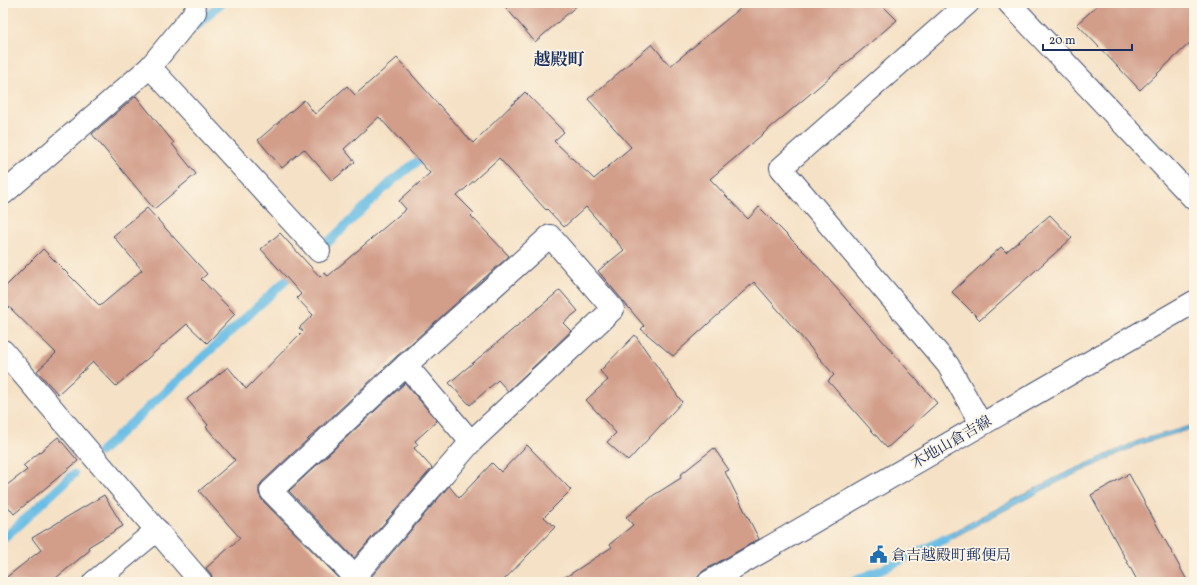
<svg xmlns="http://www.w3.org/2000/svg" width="1197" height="585" viewBox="0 0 1197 585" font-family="Vollkorn,'Noto Serif JP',serif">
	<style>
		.water { fill: #69bde5; stroke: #4276a2 }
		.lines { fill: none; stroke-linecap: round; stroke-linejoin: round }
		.stream { stroke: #69bde5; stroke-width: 9 }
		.building { fill: #d29e8a }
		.street-casing { stroke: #3c4a6d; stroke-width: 24 }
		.secondary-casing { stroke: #3c4a6d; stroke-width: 24 }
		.street { stroke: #fff; stroke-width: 22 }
		.secondary { stroke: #fff; stroke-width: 22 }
		.labels { text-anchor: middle; stroke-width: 3.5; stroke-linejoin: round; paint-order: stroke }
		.street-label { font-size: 15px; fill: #1b2f5e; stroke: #fcf5e5 }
		.poi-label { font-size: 15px; fill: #1b2f5e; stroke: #fcf5e5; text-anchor: start }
		.quarter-label { font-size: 17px; font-weight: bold; fill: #1b2f5e; stroke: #fcf5e5 }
	</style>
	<rect width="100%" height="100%" fill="#fcf5e5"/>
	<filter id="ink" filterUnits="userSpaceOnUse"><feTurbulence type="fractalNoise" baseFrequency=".025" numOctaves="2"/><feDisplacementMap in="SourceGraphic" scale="8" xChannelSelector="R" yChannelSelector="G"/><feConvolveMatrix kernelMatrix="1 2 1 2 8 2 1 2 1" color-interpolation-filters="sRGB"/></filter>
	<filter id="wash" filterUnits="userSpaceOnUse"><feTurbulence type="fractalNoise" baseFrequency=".012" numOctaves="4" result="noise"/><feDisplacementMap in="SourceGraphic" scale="16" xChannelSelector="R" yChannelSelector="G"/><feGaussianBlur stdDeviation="0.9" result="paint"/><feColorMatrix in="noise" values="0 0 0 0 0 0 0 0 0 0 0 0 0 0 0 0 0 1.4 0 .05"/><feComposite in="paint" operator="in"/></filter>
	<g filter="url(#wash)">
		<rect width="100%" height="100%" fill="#f5e1c5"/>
		<g class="water">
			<polygon points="1194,425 1194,428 1140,444 1056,483 939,545 936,541 1055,478 1140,440"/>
			<polygon points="883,566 884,573 860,582 843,582"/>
		</g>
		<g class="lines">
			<g class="stream">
				<polyline points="195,27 221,3"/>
				<polyline points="319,251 392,181 428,153"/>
				<polyline points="100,452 296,271"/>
				<polyline points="3,539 74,474"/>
				<polyline points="850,582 879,571 947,538"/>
			</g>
		</g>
		<g id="blocks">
			<g class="building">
				<polygon points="502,3 580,3 535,42"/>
				<polygon points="747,3 880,3 897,20 710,179 748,219 759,207 810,258 937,403 887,448 828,381 834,375 754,282 673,356 641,329 644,326 598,271 624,250 586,207 564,227 547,209 546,210 499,158 457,196 474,213 471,216 509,256 397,356 262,482 259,487 259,494 262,500 343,582 213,582 211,574 206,568 240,538 199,491 235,460 206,427 208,425 187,399 228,367 246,389 303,331 299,328 313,315 297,298 301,294 261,249 280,233 320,277 324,273 328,276 406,209 399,201 430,173 379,117 344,149 355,162 332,181 304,149 282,168 258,140 304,100 315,114 347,86 355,95 397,58 473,143 525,92 564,132 554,141 594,179 631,147 588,99 652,44 670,66"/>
				<polygon points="1100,3 1194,3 1194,39 1140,90 1077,24"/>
				<polygon points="136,96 174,143 172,144 196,174 154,209 92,134"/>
				<polygon points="147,208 207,274 201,279 235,314 207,343 187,324 116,386 93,362 58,394 37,371 56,353 3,301 3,289 43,249 100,306 142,270 113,236"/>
				<polygon points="1050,215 1072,238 980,320 952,292 1001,247 1006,252"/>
				<polygon points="560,290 578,311 563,323 571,331 508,391 498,380 470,405 449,383"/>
				<polygon points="635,335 682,402 628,461 607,442 616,433 586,400 608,380 600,371"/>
				<polygon points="405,383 437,421 415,441 418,445 414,448 432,468 354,558 289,491"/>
				<polygon points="58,437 78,461 14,514 3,500 3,488 27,470 23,466"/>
				<polygon points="527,445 571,490 544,517 555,527 502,582 372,582 371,577 449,486 459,498 492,463 501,472"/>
				<polygon points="714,448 729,470 725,472 759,539 703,571 697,578 692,582 558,582 612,547 610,544 633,525 626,517 654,495 681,478 680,475"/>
				<polygon points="1129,474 1188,582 1138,582 1091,495"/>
				<polygon points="104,495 123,526 88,547 90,550 51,582 3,582 3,580 41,550 32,538"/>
			</g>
		</g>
	</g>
	<g filter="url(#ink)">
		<use href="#blocks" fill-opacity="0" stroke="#3c4a6d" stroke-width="1"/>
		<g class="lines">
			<defs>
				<g id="street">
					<polyline points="968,3 781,168 948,365 981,424"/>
					<polyline points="1009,3 1194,199"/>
					<polyline points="150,67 319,251"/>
					<polyline points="3,194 150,67 195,12"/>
					<polyline points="3,351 201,582"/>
					<polyline points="406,365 471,442"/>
					<polyline points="355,576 471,442 613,309 550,236 406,365 271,491 360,582"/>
					<polyline points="94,582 157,530"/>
				</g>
				<polyline id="secondary" points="709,582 1194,302"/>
			</defs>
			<use href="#street" class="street-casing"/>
			<use href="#secondary" class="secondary-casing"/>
			<use href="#street" class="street"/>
			<use href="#secondary" class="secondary"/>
		</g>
	</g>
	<defs>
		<symbol id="civic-bare" viewBox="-9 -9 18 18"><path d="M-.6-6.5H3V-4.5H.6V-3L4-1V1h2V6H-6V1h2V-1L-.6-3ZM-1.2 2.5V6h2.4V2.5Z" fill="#1f6fb2" stroke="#fcf5e5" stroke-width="2.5" paint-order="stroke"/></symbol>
	</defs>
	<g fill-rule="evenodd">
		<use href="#civic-bare" x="866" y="542" width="25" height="25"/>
	</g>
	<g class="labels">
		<g class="street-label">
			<text transform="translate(951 442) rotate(-30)" y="5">木地山倉吉線</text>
		</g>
		<g class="poi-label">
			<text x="891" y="560">倉吉越殿町郵便局</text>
		</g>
		<g class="quarter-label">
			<text x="559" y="65">越殿町</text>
		</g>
	</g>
	<rect width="1197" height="585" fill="none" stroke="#fcf5e5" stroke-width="16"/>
	<path d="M1043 44v6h89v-6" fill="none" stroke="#1b2f5e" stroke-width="2"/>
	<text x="1049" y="44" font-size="12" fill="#1b2f5e" stroke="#fcf5e5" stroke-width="3" paint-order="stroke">20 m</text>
</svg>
